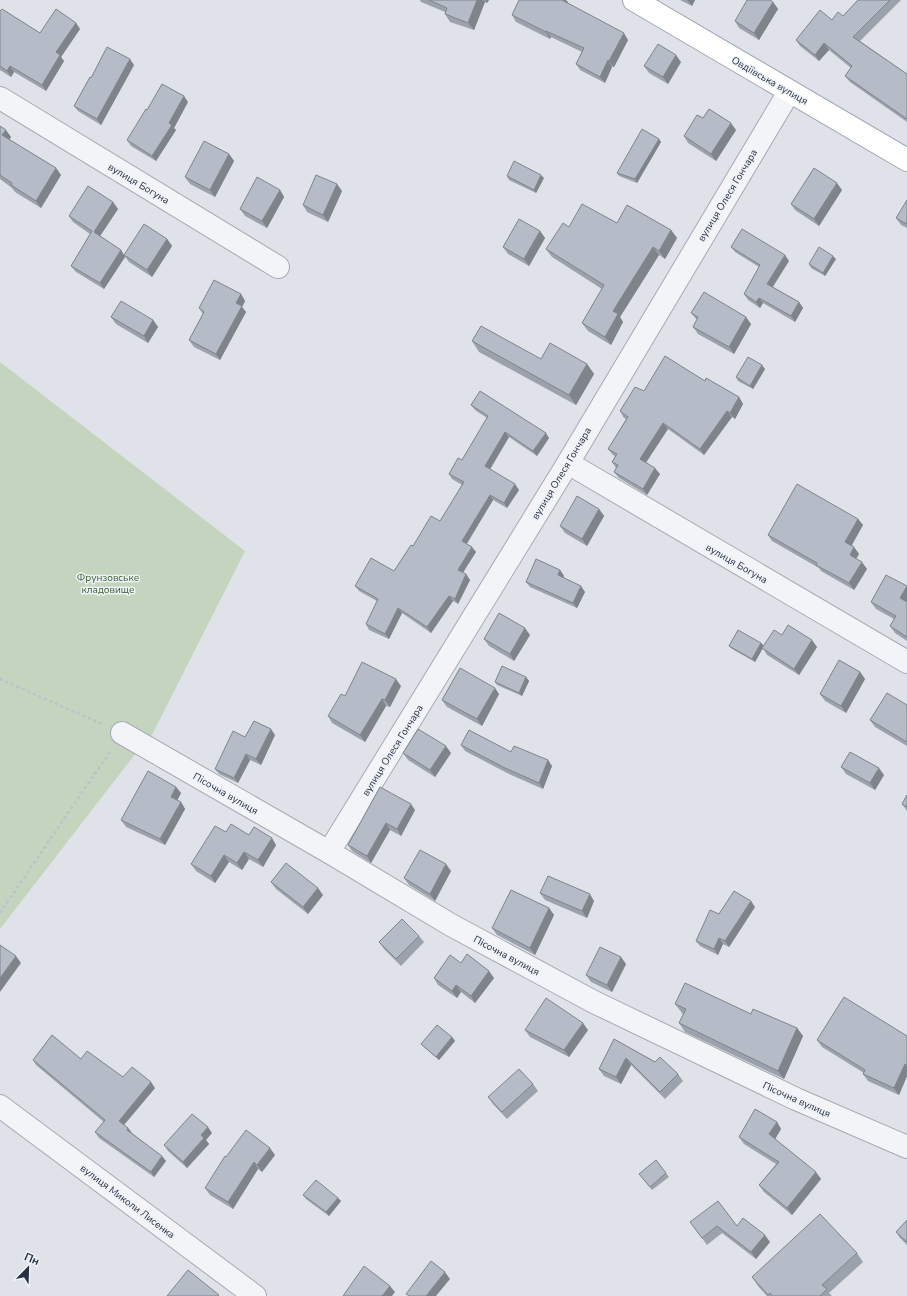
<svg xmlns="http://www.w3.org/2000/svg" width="907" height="1296" viewBox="0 0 907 1296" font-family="'Nunito Sans',sans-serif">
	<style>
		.green { fill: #c4d4bf }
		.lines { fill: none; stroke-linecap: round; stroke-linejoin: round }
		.minor-casing { stroke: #a4aab4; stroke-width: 24 }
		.major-casing { stroke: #9da7b6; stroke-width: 24 }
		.path { stroke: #bdc1c8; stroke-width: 2.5; stroke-dasharray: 3 3; stroke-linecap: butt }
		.minor { stroke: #f2f4f7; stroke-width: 22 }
		.major { stroke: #fff; stroke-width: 22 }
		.wall { fill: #9ca2ab }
		.shaded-wall { fill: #7f848b }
		.building { fill: #b5bcc7; stroke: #7f848b }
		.labels { text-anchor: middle; stroke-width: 3; stroke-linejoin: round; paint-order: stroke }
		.street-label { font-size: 10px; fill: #263042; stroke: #eef2f7 }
		.park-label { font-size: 10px; fill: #3a5f32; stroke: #eef2f7 }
	</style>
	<rect width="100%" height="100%" fill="#dfe3e9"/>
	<polygon class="green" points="0,362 245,551 153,733 139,749 0,929"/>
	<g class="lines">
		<defs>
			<g id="minor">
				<polyline points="0,98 278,267"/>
				<polyline points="568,463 907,662"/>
				<polyline points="122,733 329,852 451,925 594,1002 796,1099 907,1147"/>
				<polyline points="329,852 568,463 789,92"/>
				<polyline points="0,1106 255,1296"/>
			</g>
			<polyline id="major" points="634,0 907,160"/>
		</defs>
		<use href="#minor" class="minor-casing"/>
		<use href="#major" class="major-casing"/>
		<g class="path">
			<polyline points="0,679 102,724"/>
			<polyline points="0,913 111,750"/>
		</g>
		<use href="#minor" class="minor"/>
		<use href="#major" class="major"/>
	</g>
	<g class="wall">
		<polygon points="420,0 489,0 487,3 485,2 474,30 450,22 445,14 445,12 421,2"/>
		<polygon points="680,0 695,0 692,6"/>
		<polygon points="858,0 901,0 860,41 907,74 907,122 850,82 845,76 851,68 829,50 819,61 800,46 796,40 832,20 843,16"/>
		<polygon points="568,2 567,4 628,40 614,67 612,67 605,83 580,70 576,64 582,52 551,37 550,39 516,22 512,15"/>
		<polygon points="773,2 778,9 759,40 739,28 735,21"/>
		<polygon points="0,11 40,33 76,23 80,29 61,57 64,61 46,91 14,72 11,77 0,70"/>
		<polygon points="681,62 668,84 649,73 644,66"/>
		<polygon points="134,65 101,125 78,111 74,106 91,78"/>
		<polygon points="188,102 174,128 176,130 156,161 131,146 127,140 147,110"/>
		<polygon points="703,118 736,130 716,161 688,143 684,136"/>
		<polygon points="0,126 11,137 9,140 56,168 61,175 41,208 15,192 12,188 0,179"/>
		<polygon points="659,139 661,142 637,183 619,176 617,173"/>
		<polygon points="229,154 234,161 215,197 190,184 185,177"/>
		<polygon points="507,176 544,178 536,193 509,180"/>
		<polygon points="280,190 284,197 267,228 245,216 240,209"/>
		<polygon points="842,190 819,226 795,210 791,204"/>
		<polygon points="342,191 328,222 307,212 303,205"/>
		<polygon points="907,200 907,228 901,225 896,218"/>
		<polygon points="113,202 118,209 100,236 121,250 125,257 104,289 76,272 71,266 90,234 73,222 69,216"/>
		<polygon points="617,223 671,230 677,238 665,259 659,255 620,317 623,322 611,345 588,331 582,323 602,289 552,257 546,249 569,227"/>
		<polygon points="540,231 545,238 529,266 508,254 503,247"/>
		<polygon points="167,239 172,246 152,277 129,262 124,255"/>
		<polygon points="731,247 789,261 773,287 799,302 803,308 795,322 763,303 760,308 748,300 744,294 759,267 735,252"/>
		<polygon points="836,259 825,276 811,268 809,264"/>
		<polygon points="241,294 245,301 242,307 246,312 220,360 194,347 189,340 203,314 199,308"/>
		<polygon points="691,313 751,324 734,354 698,334 693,327 697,320"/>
		<polygon points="111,317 153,320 158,327 148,343 116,324"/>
		<polygon points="472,341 541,359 587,364 594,374 576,405 479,352"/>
		<polygon points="765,369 753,389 738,381 736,377"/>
		<polygon points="705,381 739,397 743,404 735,419 732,417 704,455 668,429 646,463 660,474 647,495 619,478 614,472 616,468 612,462 615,456 613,455 608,449 626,419 624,418 620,411 644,391"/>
		<polygon points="471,405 549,438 537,456 509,437 490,469 519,490 507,508 493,500 467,544 476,552 463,573 466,574 470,580 458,604 453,601 431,633 402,613 389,639 369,630 366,624 377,601 359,591 355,586 394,571 413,546 440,521 462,485 452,479 449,474 462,460 487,418 475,410"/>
		<polygon points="599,509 604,516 587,546 565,533 560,526"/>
		<polygon points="858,519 863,525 852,545 859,554 856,559 867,569 854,590 821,571 819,568 772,541 768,535"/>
		<polygon points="560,570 564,576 563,578 585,592 577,608 530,587 526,582"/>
		<polygon points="907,586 907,641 895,633 890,626 894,619 876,609 871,602"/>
		<polygon points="530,635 514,661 489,646 484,639"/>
		<polygon points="782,635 817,647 799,675 767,655 763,648 755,662 732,649 729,646 761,643 764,646"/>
		<polygon points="860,672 865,679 846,713 825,701 820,694"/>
		<polygon points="526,677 529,681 522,696 497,685 495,682"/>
		<polygon points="401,686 390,707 386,706 365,742 332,723 328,716 345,696"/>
		<polygon points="499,694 482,726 447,707 442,700"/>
		<polygon points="907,705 907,746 875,727 870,720"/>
		<polygon points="275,735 261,765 250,760 238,783 219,774 215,769 245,737"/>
		<polygon points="461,745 511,752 548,760 552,766 543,789 509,774 465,751"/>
		<polygon points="403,753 451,753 435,777 408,760"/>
		<polygon points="841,767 884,775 875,790 846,774"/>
		<polygon points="176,787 181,793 177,800 181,802 185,809 165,845 126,827 121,820"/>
		<polygon points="380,787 415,810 401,836 390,830 371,863 352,851 348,845"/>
		<polygon points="907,795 907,811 902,804"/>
		<polygon points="226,832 249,835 276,845 263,867 249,859 242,870 229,862 215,883 196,871 191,864"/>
		<polygon points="451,871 435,901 409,885 404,878"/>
		<polygon points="271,882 323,895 308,914 276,889"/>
		<polygon points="540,893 594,901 587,918 545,900"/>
		<polygon points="755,907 729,947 723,944 718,955 700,946 696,941 719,914"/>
		<polygon points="549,908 554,915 535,955 497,935 492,928"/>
		<polygon points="419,936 424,942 401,966 384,949 379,942"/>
		<polygon points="461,963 494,978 475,1003 461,992 457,998 438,985 434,978"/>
		<polygon points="626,964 612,992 591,982 586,975"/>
		<polygon points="675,1004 797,1028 803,1036 784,1079 685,1032 679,1023 683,1014 682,1013"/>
		<polygon points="525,1030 588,1030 569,1057 530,1037"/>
		<polygon points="907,1036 907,1076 899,1095 868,1081 863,1074 864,1073 822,1047 817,1040"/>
		<polygon points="452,1037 455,1041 439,1060 424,1047 421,1044"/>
		<polygon points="614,1039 678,1074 683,1081 665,1099 631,1065 621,1084 604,1076 599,1069"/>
		<polygon points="81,1059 123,1077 155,1088 124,1125 128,1128 132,1133 166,1161 154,1177 99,1138 95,1132 104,1122 36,1065 33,1060"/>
		<polygon points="533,1084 538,1091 507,1119 493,1104 488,1097"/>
		<polygon points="777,1122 781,1129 775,1139 821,1179 792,1215 764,1192 759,1185 776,1164 744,1144 739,1137"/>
		<polygon points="212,1133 206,1140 209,1144 187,1168 168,1151 164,1145"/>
		<polygon points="275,1155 262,1172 258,1169 233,1209 210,1195 205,1188 226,1157"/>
		<polygon points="666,1173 669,1177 652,1190 639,1174"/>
		<polygon points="303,1195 338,1198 341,1201 329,1216 306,1199"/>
		<polygon points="907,1220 907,1245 900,1238 896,1232"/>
		<polygon points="690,1222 737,1226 770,1242 756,1259 722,1233 707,1245"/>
		<polygon points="857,1253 863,1262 829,1293 832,1296 767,1296 758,1286 752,1277"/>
	</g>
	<g class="shaded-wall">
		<polygon points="477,0 483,0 485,2 474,30 468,23"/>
		<polygon points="485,0 489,0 487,3"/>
		<polygon points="562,0 566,0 568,2 566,7"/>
		<polygon points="687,0 695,0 692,6"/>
		<polygon points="773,2 778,9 759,40 754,33"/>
		<polygon points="76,23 80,29 61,57 64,61 46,91 42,85 56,52"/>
		<polygon points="546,31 551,37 550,39 546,32"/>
		<polygon points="624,33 628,40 614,67 609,61"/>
		<polygon points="824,43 829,50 819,61 815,55"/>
		<polygon points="676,55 681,62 668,84 663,77"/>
		<polygon points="130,59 134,65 101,125 97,119"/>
		<polygon points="608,60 612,67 605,83 600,77"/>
		<polygon points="10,66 14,72 11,77 7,71"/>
		<polygon points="184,96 188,102 174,128 176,130 156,161 152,156 169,123"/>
		<polygon points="731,123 736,130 716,161 711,154"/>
		<polygon points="6,130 11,137 7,142 2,135"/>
		<polygon points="659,139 661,142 637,183 635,179"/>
		<polygon points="229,154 234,161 215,197 210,190"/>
		<polygon points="56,168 61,175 41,208 36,201"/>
		<polygon points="541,175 544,178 536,193 534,190"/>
		<polygon points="837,183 842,190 819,226 814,219"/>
		<polygon points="337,184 342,191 328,222 323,215"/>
		<polygon points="280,190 284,197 267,228 262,221"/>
		<polygon points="113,202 118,209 98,239 94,232"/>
		<polygon points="671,230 677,238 665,259 659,251"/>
		<polygon points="540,231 545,238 529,266 524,259"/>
		<polygon points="167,239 172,246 152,277 147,270"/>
		<polygon points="653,247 659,255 620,317 623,322 611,345 605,337 613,311"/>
		<polygon points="121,250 125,257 104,289 100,283"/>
		<polygon points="785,255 789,261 771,289 767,284"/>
		<polygon points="833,256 836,259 825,276 823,273"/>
		<polygon points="241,294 245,301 242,307 246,312 220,360 216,354 236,303"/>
		<polygon points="759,298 763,303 760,308 756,302"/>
		<polygon points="799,302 803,308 795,322 791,316"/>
		<polygon points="746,317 751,324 734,354 729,347"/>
		<polygon points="153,320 158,327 148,343 144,336"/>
		<polygon points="587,364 594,374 576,405 569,395"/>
		<polygon points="762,365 765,369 753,389 750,386"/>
		<polygon points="739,397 743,404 735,419 730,413"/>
		<polygon points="727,411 732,417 704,455 700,449"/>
		<polygon points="663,423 668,429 644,465 640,459"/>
		<polygon points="505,432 509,437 489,471 485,466"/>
		<polygon points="546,433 549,438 537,456 533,451"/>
		<polygon points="655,468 660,474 647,495 643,489"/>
		<polygon points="515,484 519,490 507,508 504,503"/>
		<polygon points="490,495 493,500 465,546 462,541"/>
		<polygon points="599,509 604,516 587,546 582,539"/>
		<polygon points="858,519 863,525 850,548 845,542"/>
		<polygon points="472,547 476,552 461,575 458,570"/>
		<polygon points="854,547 859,554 854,562 850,555"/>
		<polygon points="862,562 867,569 854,590 849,583"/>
		<polygon points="560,570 564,576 562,581 558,575"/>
		<polygon points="466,574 470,580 458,604 455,599"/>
		<polygon points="581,586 585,592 577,608 573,603"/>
		<polygon points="907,586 907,601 905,605 900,598"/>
		<polygon points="449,596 453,601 431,633 427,627"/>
		<polygon points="398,608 402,613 389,639 385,634"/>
		<polygon points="525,628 530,635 514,661 510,654"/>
		<polygon points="812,640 817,647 799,675 794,669"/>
		<polygon points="761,643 764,646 755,662 752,659"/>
		<polygon points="860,672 865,679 846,713 841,706"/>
		<polygon points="526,677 529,681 522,696 519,693"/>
		<polygon points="396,679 401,686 390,707 385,700"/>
		<polygon points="495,688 499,694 482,726 477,719"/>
		<polygon points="382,699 386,706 365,742 360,735"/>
		<polygon points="271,729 275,735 261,765 256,759"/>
		<polygon points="446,746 451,753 435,777 430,770"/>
		<polygon points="246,754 250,760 238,783 234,778"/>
		<polygon points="548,760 552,766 543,789 539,783"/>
		<polygon points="879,768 884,775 875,790 870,783"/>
		<polygon points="176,787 181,793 176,803 171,797"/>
		<polygon points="181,802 185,809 165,845 160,839"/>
		<polygon points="411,804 415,810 401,836 397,829"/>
		<polygon points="386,823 390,830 371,863 367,856"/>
		<polygon points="272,838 276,845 263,867 258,860"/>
		<polygon points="244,852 249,859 242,870 237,863"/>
		<polygon points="224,855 229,862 215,883 211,876"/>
		<polygon points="446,864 451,871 435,901 430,894"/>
		<polygon points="318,888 323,895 308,914 303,907"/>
		<polygon points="590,894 594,901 587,918 582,911"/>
		<polygon points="751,901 755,907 729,947 725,941"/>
		<polygon points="549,908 554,915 535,955 530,948"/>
		<polygon points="719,938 723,944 718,955 714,949"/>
		<polygon points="16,956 21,963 0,992 0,978"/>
		<polygon points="621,957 626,964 612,992 607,985"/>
		<polygon points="489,971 494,978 475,1003 471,996"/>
		<polygon points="456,985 461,992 457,998 452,991"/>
		<polygon points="583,1023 588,1030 569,1057 564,1050"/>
		<polygon points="797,1028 803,1036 784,1079 778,1071"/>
		<polygon points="452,1037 455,1041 439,1060 436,1057"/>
		<polygon points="626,1058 631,1065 621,1084 616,1077"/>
		<polygon points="905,1064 907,1067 907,1076 899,1095 894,1088"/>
		<polygon points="151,1082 155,1088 123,1126 119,1121"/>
		<polygon points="777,1122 781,1129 774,1141 769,1134"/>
		<polygon points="208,1127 212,1133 206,1140 209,1144 187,1168 183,1162 201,1135"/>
		<polygon points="128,1128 132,1133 127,1130"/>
		<polygon points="270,1148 275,1155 262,1172 257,1165"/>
		<polygon points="162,1156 166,1161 154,1177 151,1172"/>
		<polygon points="254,1162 258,1169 233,1209 228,1202"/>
		<polygon points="816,1172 821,1179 792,1215 787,1208"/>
		<polygon points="338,1198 341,1201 329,1216 326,1212"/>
		<polygon points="765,1235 770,1242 756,1259 751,1252"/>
		<polygon points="445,1272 450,1279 436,1296 426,1296"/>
		<polygon points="390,1286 395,1292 392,1296 382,1296"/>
	</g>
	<g class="building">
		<polygon points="429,0 477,0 468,23 445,14 447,8"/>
		<polygon points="519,0 562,0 624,33 609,61 608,60 600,77 576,64 584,48 546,31 546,32 512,15"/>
		<polygon points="747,0 770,0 773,2 754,33 735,21"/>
		<polygon points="858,0 890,0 853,37 907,74 907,119 845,76 852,66 824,43 815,55 796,40 820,10 832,20 838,12 843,16"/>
		<polygon points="2,9 40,33 56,9 76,23 56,52 60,55 42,85 10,66 7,71 0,66 0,11"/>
		<polygon points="658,44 676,55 663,77 644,66"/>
		<polygon points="107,47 130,59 97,119 74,106 90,77 91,78"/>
		<polygon points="162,84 184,96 169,123 172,125 152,156 127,140 146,109 147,110"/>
		<polygon points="709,109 731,123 711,154 684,136 697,115 703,118"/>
		<polygon points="0,126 6,130 2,135 56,168 36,201 11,185 12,183 0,175"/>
		<polygon points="642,129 659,139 635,179 617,173"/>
		<polygon points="204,141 229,154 210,190 185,177"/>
		<polygon points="514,161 541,175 534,190 507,176"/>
		<polygon points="814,168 837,183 814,219 791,204"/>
		<polygon points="316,175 337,184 323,215 303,205"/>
		<polygon points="257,177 280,190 262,221 240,209"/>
		<polygon points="88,186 113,202 94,232 121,250 100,283 71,266 92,231 69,216"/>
		<polygon points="907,200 907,224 896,218"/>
		<polygon points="582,204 617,223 627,205 671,230 659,251 653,247 613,311 618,314 605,337 582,323 604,285 546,249 563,223 569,227"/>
		<polygon points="519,219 540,231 524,259 503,247"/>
		<polygon points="144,224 167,239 147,270 124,255"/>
		<polygon points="742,229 785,255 767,284 799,302 791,316 759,298 756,302 744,294 760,265 731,247"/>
		<polygon points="819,247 833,256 823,273 809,264"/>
		<polygon points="214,280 241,294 236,303 242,306 216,354 189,340 204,312 199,308"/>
		<polygon points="704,292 746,317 729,347 693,327 698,317 691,313"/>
		<polygon points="121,301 153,320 144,336 111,317"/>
		<polygon points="481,326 541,359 550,343 587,364 569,395 472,341"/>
		<polygon points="665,356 705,381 706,378 739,397 730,413 727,411 700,449 663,423 640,459 655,468 643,489 614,472 618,465 612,462 617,454 608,449 628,417 620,411 635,387 644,391"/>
		<polygon points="748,357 762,365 750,386 736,377"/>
		<polygon points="480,391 546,433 533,451 505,432 485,466 515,484 504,503 490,495 462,541 472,547 458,570 466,574 455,599 449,596 427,627 398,608 385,634 366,624 378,599 355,586 371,558 394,571 411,545 413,546 431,516 440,521 464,482 449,474 458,458 462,460 488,416 471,405"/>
		<polygon points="797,484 858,519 845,542 854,547 850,555 862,562 849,583 816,565 817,563 768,535"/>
		<polygon points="577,496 599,509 582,539 560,526"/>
		<polygon points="536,559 560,570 558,575 581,586 573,603 526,582"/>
		<polygon points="886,575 907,586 900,598 907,602 907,637 890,626 896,616 871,602"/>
		<polygon points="499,613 525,628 510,654 484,639"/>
		<polygon points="788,625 812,640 794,669 762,648 774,630 782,635"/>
		<polygon points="738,630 761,643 752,659 729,646"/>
		<polygon points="839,660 860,672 841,706 820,694"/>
		<polygon points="362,662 396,679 385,700 382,699 360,735 328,716 341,694 345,696"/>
		<polygon points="502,666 526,677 519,693 495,682"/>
		<polygon points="460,668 495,688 477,719 442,700"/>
		<polygon points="887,693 907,705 907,742 870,720"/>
		<polygon points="254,721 271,729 256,759 246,754 234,778 215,769 233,731 245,737"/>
		<polygon points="418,729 446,746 430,770 403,753"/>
		<polygon points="469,730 511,752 514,746 548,760 539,783 505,768 461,745"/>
		<polygon points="850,752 879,768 870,783 841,767"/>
		<polygon points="148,771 176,787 171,797 181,802 160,839 121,820"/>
		<polygon points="380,787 411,804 397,829 386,823 367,856 348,845"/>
		<polygon points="907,795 907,807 902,804"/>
		<polygon points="231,824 249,835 254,827 272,838 258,860 244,852 237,863 224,855 211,876 191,864 215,826 226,832"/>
		<polygon points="420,850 446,864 430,894 404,878"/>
		<polygon points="286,863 318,888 303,907 271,882"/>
		<polygon points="548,876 590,894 582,911 540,893"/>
		<polygon points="511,890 549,908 530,948 492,928"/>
		<polygon points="734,891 751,901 725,941 719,938 714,949 696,941 710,910 719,914"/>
		<polygon points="402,919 419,936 396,959 379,942"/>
		<polygon points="0,945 16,956 0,978"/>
		<polygon points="600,947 621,957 607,985 586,975"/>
		<polygon points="467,954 489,971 471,996 456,985 452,991 434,978 450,955 461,963"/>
		<polygon points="685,983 751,1014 753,1009 797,1028 778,1071 679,1023 686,1009 675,1004"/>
		<polygon points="844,997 907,1036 907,1065 905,1064 894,1088 863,1074 865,1070 817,1040"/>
		<polygon points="546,998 583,1023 564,1050 525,1030"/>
		<polygon points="437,1025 452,1037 436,1057 421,1044"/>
		<polygon points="52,1035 81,1059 87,1051 123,1077 132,1067 151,1082 119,1121 128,1128 127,1130 162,1156 151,1172 95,1132 105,1120 33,1060"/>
		<polygon points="614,1039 655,1062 660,1057 678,1074 660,1092 626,1058 616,1077 599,1069"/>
		<polygon points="519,1069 533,1084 502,1112 488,1097"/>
		<polygon points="755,1109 777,1122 769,1134 816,1172 787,1208 759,1185 779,1162 739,1137"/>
		<polygon points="192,1114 208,1127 201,1135 204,1138 183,1162 164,1145"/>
		<polygon points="246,1130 270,1148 257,1165 254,1162 228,1202 205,1188 225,1156 226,1157"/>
		<polygon points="656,1160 666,1173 650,1187 639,1174"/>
		<polygon points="316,1180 338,1198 326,1212 303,1195"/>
		<polygon points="718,1201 737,1226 743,1218 765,1235 751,1252 717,1226 702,1238 690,1222"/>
		<polygon points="820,1214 857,1253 822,1285 827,1289 820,1296 772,1296 770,1293 768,1295 752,1277"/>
		<polygon points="907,1220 907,1242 896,1232"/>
		<polygon points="431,1261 445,1272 426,1296 410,1296 406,1294"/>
		<polygon points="364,1266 390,1286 382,1296 343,1296"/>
		<polygon points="188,1270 219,1295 218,1296 167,1296"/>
	</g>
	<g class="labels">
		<g class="street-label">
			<text transform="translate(770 80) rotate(30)" y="4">Овдіївська вулиця</text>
			<text transform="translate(139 183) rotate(31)" y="4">вулиця Богуна</text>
			<text transform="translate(727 195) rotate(-59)" y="4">вулиця Олеся Гончара</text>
			<text transform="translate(561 473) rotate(-59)" y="4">вулиця Олеся Гончара</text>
			<text transform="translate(737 563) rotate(30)" y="4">вулиця Богуна</text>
			<text transform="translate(392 750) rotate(-58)" y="4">вулиця Олеся Гончара</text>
			<text transform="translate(226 793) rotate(30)" y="4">Пісочна вулиця</text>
			<text transform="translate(507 955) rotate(28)" y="4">Пісочна вулиця</text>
			<text transform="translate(797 1099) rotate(24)" y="4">Пісочна вулиця</text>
			<text transform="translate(128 1201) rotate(37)" y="4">вулиця Миколи Лисенка</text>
		</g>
		<g class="park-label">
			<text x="108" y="581">Фрунзовське<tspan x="108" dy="12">кладовище</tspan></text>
		</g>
	</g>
	<g transform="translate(28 1268) rotate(23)" stroke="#eef2f7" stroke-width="3" paint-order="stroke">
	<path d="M0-3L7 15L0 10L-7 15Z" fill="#263042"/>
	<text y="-6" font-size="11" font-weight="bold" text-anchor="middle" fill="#263042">Пн</text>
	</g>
</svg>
